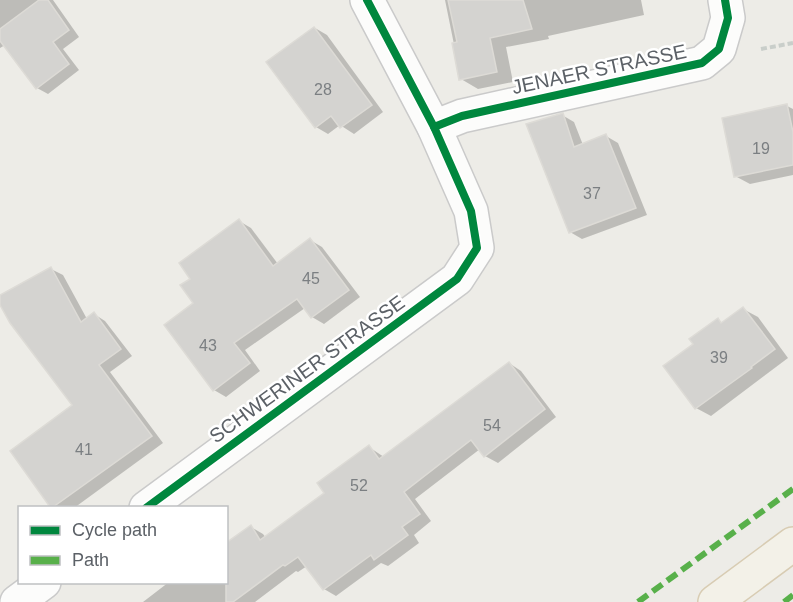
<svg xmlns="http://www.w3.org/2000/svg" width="793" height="602" viewBox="0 0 793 602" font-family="Helvetica,sans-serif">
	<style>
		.shadow { fill: #0003 }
		.building { fill: #d4d3d0; stroke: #dddbd6; stroke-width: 1.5 }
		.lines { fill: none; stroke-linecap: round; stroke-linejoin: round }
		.minor-casing { stroke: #cacaca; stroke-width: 36 }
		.major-casing { stroke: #d8ccb3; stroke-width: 36 }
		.path { stroke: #c9ceca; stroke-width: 4; stroke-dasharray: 6 3; stroke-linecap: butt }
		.minor { stroke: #fcfcfb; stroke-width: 33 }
		.major { stroke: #f3f1e8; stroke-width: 33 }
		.quiet { stroke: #58b04a; stroke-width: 6; stroke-dasharray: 12 6; stroke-linecap: butt }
		.cycleway-casing { stroke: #fff; stroke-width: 11 }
		.cycleway { stroke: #00873e; stroke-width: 8 }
		.labels { text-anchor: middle; stroke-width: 5; stroke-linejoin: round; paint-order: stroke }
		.number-label { font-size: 16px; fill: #7b7f82 }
		.street-label { font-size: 20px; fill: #5c6167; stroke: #fff }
	</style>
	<rect width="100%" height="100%" fill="#edece7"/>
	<g class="shadow">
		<polygon points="0,0 53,0 79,37 63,49 79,70 48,94 37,88 5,45 0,48"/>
		<polygon points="445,0 641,0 644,15 548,36 549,39 506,47 513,82 478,89 461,79"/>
		<polygon points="315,28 327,35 383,112 354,134 340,125 328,134 316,127"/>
		<polygon points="787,106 793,109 793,175 750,184 735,176"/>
		<polygon points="562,115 574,122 583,145 606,136 618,143 647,215 582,239 570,232"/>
		<polygon points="239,221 251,228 278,264 310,240 322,247 360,297 324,324 312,317 305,308 245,350 260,371 226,397 214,390 192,279"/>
		<polygon points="51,269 63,275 87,319 94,314 105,321 132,356 110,372 163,443 74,508 52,508 12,451 74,405 0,302 0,297"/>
		<polygon points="743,309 758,317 788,358 711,416 696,408 695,344 718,320 723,323"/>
		<polygon points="509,363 521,371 556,417 498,463 485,456 480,449 415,499 431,521 414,535 419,543 388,566 381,563 336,596 324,589 307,566 298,572 296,571 255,602 143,602 169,582 226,582 251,527 263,534 266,538 327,493 369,447 384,457"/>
	</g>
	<g class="building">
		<polygon points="39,0 48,0 69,30 53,42 69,64 36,89 0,41 0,29"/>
		<polygon points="448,0 523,0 532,29 490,38 497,72 459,80 452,43 457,42"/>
		<polygon points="314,27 372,105 340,128 331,116 315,128 266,62"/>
		<polygon points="787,104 793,132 793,165 734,177 722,118"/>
		<polygon points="563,113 574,147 606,134 636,208 569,233 526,124"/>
		<polygon points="239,219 273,266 310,238 349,290 311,318 297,299 234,343 250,363 213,391 164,325 193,303 180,285 190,279 179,263"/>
		<polygon points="51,267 81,322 94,312 121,349 99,365 152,436 53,507 50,507 10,451 72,405 10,323 0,305 0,295"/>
		<polygon points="743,307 775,349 751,367 752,368 695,409 663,366 693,344 689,339 718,318 721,323"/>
		<polygon points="509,362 545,409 484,457 471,440 404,492 420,514 402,527 408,535 374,560 371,555 323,590 298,557 285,566 283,565 233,602 226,602 226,543 251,525 260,540 324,493 317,483 369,445 379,459"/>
	</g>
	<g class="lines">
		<defs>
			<g id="minor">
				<polyline points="434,127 462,116 702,63 719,49 728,18 725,0"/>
				<polyline points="146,508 457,279 477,248 471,211 434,127 367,0"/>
				<polyline points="17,602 44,582"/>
			</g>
			<polyline id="major" points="715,602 793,544"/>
		</defs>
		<use href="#minor" class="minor-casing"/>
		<use href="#major" class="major-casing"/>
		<polyline class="path" points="761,49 793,43"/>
		<use href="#minor" class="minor"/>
		<use href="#major" class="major"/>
		<g class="quiet">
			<polyline points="638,602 793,489"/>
			<polyline points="784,602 793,595"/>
		</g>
		<defs>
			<g id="cycleway">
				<polyline points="434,127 462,116 702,63 719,49 728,18 725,0"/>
				<polyline points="146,508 457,279 477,248 471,211 434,127 367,0"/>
			</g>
		</defs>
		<use href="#cycleway" class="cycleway-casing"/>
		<use href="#cycleway" class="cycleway"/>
	</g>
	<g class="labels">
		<g class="number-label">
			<text x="323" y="95">28</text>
			<text x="761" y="154">19</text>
			<text x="592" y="199">37</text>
			<text x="311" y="284">45</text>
			<text x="208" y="351">43</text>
			<text x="719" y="363">39</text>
			<text x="492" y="431">54</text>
			<text x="84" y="455">41</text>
			<text x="359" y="491">52</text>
		</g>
		<g class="street-label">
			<text transform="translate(599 69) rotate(-12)" y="7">JENAER STRASSE</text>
			<text transform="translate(307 369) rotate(-36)" y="7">SCHWERINER STRASSE</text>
		</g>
	</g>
	<rect x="18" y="506" width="210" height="78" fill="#ffffff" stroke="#bec0c2" stroke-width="1.5"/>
	<rect x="30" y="526" width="30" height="9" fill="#00873e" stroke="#bec0c2" stroke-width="1.5"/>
	<text x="72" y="536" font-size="18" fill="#5c6167">Cycle path</text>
	<rect x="30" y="556" width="30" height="9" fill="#58b04a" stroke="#bec0c2" stroke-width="1.5"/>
	<text x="72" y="566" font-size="18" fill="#5c6167">Path</text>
</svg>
